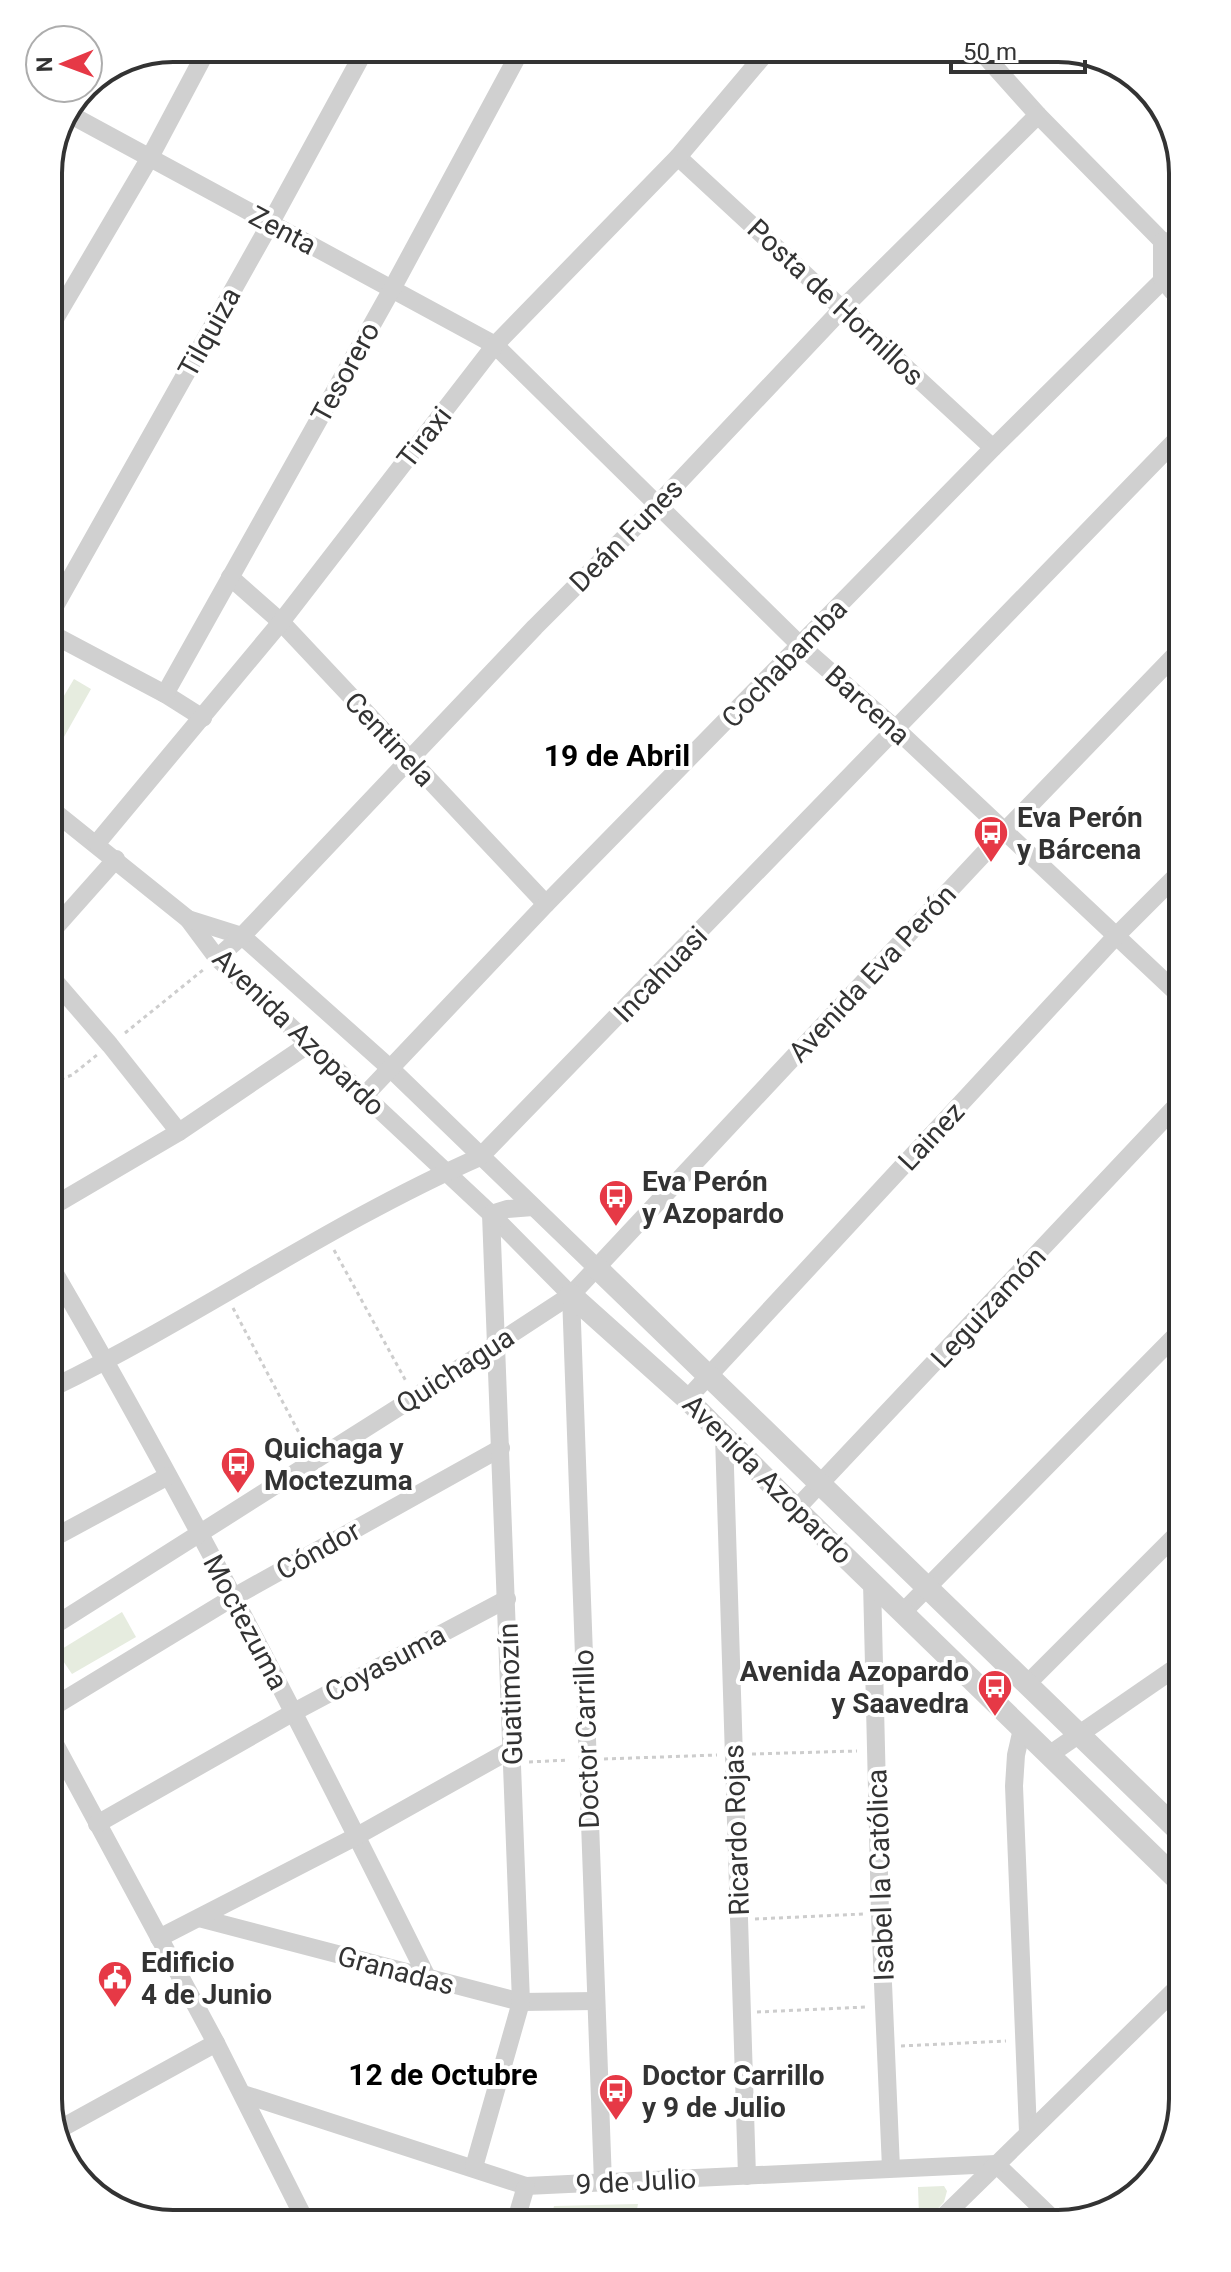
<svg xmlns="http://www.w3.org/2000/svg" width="1231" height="2272" viewBox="0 0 1231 2272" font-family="Roboto,sans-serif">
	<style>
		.green { fill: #e6ecdf }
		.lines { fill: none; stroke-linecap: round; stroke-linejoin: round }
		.path { stroke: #cdcdcd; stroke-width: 3; stroke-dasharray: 4 4; stroke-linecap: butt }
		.minor { stroke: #d0d0d0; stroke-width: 18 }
		.tertiary { stroke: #d0d0d0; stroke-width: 22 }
		.labels { text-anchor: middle; stroke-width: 8; stroke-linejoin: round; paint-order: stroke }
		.street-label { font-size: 28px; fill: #333; stroke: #fff }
		.poi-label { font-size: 28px; font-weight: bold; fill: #333; stroke: #fff; text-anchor: start }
		.neighbourhood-label { font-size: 30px; font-weight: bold; fill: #000; stroke: #fff }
		.rim { fill: none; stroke: #333; stroke-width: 4 }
	</style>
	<rect width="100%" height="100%" fill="#fff"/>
	<g class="green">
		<polygon points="74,679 91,689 51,760 51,733 58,721 52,716"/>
		<polygon points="122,1612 136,1637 72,1674 57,1652"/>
		<polygon points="944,2186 947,2191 944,2202 931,2216 919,2216 918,2187"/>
		<polygon points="638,2204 635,2219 597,2219 564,2213 561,2214 559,2220 550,2220 554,2206"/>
	</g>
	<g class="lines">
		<g class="path">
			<polyline points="125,1033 203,970"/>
			<polyline points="53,1082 72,1075 97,1055"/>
			<polyline points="334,1250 407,1383"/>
			<polyline points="233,1308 306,1446"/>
			<polyline points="752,1754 857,1751"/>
			<polyline points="604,1759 717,1755"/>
			<polyline points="529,1762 569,1760"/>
			<polyline points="755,1919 863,1914"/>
			<polyline points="757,2012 866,2007"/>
			<polyline points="901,2046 1006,2041"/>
		</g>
		<g class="minor">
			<polyline points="978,48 1038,115 1164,243"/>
			<polyline points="71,115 495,345 801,646 896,729 1178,994"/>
			<polyline points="678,157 993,448"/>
			<polyline points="49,329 149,159 208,48"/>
			<polyline points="230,577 281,622 546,904"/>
			<polyline points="50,615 270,224 366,48"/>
			<polyline points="50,633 165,694 203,718"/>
			<polyline points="165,694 392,289 522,48"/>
			<polyline points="51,809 188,919 217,958 491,1214 571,1295"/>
			<polyline points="97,843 281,622 495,345 678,157 770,48"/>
			<polyline points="188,919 242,936 391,1069 597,1268"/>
			<polyline points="52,931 116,859"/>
			<polyline points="217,958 242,936 535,627 657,505 843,308 1038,115"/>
			<polyline points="52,978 110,1045 179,1132"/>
			<polyline points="365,1095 546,904 993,448 1172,271"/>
			<polyline points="53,1206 179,1132 309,1044"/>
			<polyline points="491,1214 507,1209 533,1207"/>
			<path d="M54,1272c134,230 255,468 374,707"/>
			<polyline points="571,1295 603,2183"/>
			<path d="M54,1387c145,-71 278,-165 426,-230l695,-716"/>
			<polyline points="687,1399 1116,936 1177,875"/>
			<polyline points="724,1436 747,2176"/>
			<polyline points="796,1509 1178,1104"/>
			<polyline points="55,1537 168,1476"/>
			<polyline points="872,1582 880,1914 891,2168"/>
			<polyline points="903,1612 1179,1332"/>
			<polyline points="55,1625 415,1397 571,1295 1004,832 1176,654"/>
			<polyline points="1028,1683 1180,1531"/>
			<polyline points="56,1705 232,1598 501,1448"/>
			<polyline points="1022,1729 1016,1755 1014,1786 1028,2132"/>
			<polyline points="56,1746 216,2043 306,2222"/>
			<polyline points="1049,1755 1181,1664"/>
			<polyline points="97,1824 294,1712 507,1599"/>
			<polyline points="199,1918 521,2002 596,2001"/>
			<polyline points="159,1938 357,1836 512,1749"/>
			<polyline points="243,2094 526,2186 996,2164 1049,2215"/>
			<polyline points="58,2130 216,2043"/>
			<polyline points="474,2167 521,2002 491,1214"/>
			<polyline points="944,2216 1182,1983"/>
			<polyline points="516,2220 526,2186"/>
		</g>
		<g class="tertiary">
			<polyline points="1164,243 1164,278 1174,290"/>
			<polyline points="597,1268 1182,1834"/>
			<polyline points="571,1295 687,1399 796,1509 1182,1884"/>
		</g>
	</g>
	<defs>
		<symbol id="bus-pin" viewBox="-11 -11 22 30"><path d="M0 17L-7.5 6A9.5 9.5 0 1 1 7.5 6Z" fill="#e63946" stroke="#fff"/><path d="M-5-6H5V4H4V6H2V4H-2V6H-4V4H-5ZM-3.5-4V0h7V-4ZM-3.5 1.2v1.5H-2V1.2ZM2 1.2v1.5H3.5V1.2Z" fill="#fff"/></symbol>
		<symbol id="civic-pin" viewBox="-11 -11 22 30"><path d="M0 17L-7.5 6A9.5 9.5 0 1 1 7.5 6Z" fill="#e63946" stroke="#fff"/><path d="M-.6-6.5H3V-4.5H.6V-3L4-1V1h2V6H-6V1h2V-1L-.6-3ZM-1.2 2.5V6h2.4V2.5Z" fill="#fff"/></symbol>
	</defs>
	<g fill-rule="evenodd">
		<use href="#bus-pin" x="971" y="813" width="40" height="54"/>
		<use href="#bus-pin" x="596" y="1177" width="40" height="54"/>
		<use href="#bus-pin" x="218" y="1444" width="40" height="54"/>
		<use href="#bus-pin" x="975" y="1667" width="40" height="54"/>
		<use href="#civic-pin" x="95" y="1958" width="40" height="54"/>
		<use href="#bus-pin" x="596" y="2071" width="40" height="54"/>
	</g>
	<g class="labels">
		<g class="street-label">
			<text transform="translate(283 230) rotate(28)" y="10">Zenta</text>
			<text transform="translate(836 302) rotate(43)" y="10">Posta de Hornillos</text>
			<text transform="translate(209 332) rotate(-61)" y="10">Tilquiza</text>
			<text transform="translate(345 372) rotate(-61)" y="10">Tesorero</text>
			<text transform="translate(424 437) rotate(-52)" y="10">Tiraxi</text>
			<text transform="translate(626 535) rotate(-45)" y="10">Deán Funes</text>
			<text transform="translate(784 663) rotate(-46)" y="10">Cochabamba</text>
			<text transform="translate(868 705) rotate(42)" y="10">Barcena</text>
			<text transform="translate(390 739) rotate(47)" y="10">Centinela</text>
			<text transform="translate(872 973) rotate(-47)" y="10">Avenida Eva Perón</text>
			<text transform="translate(660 974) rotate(-46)" y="10">Incahuasi</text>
			<text transform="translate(299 1032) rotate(44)" y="10">Avenida Azopardo</text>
			<text transform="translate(931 1136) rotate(-47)" y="10">Lainez</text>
			<text transform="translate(988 1307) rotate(-47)" y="10">Leguizamón</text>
			<text transform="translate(455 1370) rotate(-33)" y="10">Quichagua</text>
			<text transform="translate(768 1479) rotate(45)" y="10">Avenida Azopardo</text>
			<text transform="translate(318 1550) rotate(-29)" y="10">Cóndor</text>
			<text transform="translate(246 1622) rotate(62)" y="10">Moctezuma</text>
			<text transform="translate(385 1663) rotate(-28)" y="10">Coyasuma</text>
			<text transform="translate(510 1694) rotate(-92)" y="10">Guatimozín</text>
			<text transform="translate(586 1739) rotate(-92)" y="10">Doctor Carrillo</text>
			<text transform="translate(736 1830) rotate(-92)" y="10">Ricardo Rojas</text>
			<text transform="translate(880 1875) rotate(-92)" y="10">Isabel la Católica</text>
			<text transform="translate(396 1970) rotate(15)" y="10">Granadas</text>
			<text transform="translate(636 2181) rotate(-3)" y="10">9 de Julio</text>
		</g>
		<g class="poi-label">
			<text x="1017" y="827">Eva Perón<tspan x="1017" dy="32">y Bárcena</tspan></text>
			<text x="642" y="1191">Eva Perón<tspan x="642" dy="32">y Azopardo</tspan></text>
			<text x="264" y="1458">Quichaga y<tspan x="264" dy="32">Moctezuma</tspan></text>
			<text x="969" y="1681" text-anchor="end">Avenida Azopardo<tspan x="969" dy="32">y Saavedra</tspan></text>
			<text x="141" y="1972">Edificio<tspan x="141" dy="32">4 de Junio</tspan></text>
			<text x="642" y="2085">Doctor Carrillo<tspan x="642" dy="32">y 9 de Julio</tspan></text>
		</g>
		<g class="neighbourhood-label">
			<text x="617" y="766">19 de Abril</text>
			<text x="443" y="2085">12 de Octubre</text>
		</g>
	</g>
	<path d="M0 0H1231V2272H0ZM173 62H1058A111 111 0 0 1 1169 173V2099A111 111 0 0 1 1058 2210H173A111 111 0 0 1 62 2099V173A111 111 0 0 1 173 62Z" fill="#fff" fill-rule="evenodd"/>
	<path class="rim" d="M173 62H1058A111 111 0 0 1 1169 173V2099A111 111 0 0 1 1058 2210H173A111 111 0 0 1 62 2099V173A111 111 0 0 1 173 62Z"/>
	<g transform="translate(64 64) rotate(269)"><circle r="38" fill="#ffffff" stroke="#adadad" stroke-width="2"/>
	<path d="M0-6L14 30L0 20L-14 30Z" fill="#e63946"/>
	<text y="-12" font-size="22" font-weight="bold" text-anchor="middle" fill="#333333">N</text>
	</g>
	<path d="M951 60v12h134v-12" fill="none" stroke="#333333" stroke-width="4"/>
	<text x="963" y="60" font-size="24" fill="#333333" stroke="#ffffff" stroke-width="6" paint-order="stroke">50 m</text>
</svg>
